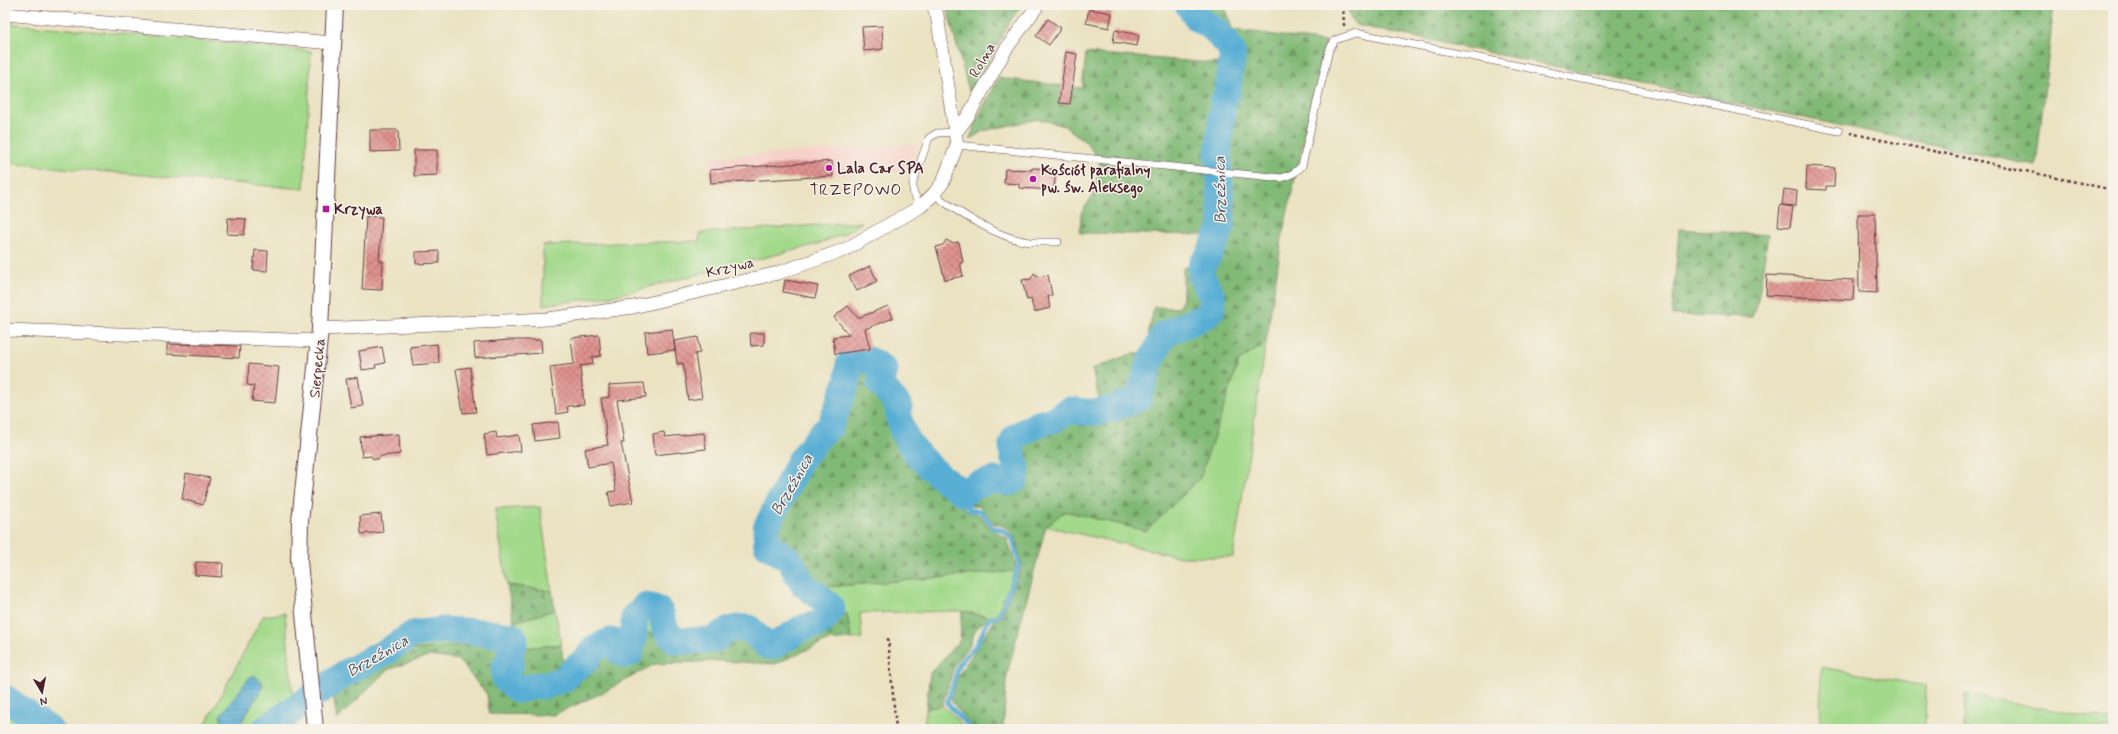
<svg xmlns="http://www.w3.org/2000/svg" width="2118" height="734" viewBox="0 0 2118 734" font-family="Mynerve,sans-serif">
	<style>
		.built { fill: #f7d0c9 }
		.grass { fill: #a2d98a; stroke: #767c5a }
		.forest { fill: url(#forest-firs); stroke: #666c50 }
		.water { fill: url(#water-rules); stroke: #516680 }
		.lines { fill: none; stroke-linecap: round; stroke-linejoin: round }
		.stream { stroke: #58aed4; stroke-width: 4.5 }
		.river { stroke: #58aed4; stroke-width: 27 }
		.building { fill: url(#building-cross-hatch) }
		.service-casing { stroke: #623c42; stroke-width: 8 }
		.minor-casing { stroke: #623c42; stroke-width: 14 }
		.tertiary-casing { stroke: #623c42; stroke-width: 18 }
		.path { stroke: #623c42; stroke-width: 2.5; stroke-dasharray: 3 3; stroke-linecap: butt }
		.service { stroke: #fff; stroke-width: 7 }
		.minor { stroke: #fff; stroke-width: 13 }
		.tertiary { stroke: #fff; stroke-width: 16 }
		.poi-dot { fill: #b5179e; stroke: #f7f3e8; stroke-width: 1.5 }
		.labels { text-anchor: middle; stroke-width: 3; stroke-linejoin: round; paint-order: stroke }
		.street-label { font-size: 15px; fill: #4a1f2b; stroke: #f7f3e8 }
		.poi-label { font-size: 15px; font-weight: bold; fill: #4a1f2b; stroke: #f7f3e8; text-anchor: start }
		.neighbourhood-label { font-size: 16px; letter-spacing: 1px; fill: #4a1f2b; stroke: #f7f3e8 }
		.water-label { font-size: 16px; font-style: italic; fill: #4f5166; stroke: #f7f3e8 }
	</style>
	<defs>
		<pattern id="forest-firs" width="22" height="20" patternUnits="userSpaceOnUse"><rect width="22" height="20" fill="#81b976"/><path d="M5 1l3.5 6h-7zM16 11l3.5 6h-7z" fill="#6c9661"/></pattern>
		<pattern id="water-rules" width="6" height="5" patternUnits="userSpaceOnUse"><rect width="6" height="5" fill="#58aed4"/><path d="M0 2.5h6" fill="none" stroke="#4b8dac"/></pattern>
		<pattern id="building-cross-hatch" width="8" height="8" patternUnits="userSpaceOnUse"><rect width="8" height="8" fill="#df938f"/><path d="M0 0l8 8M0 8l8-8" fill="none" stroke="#b77775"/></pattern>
	</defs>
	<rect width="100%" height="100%" fill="#f7f3e8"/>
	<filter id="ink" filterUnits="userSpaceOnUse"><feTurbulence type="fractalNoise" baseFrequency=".025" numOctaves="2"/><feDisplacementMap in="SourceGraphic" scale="8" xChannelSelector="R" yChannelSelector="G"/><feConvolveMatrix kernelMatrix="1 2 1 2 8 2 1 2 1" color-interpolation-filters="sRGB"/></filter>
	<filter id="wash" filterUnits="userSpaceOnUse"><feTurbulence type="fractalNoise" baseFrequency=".012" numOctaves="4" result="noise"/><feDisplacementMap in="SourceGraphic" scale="16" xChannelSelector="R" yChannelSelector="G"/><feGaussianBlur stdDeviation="0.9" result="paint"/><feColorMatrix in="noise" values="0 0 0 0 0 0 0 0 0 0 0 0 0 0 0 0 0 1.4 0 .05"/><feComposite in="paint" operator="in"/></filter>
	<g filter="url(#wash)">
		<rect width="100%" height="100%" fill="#eae2c1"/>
		<polygon class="built" points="918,144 910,171 711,183 709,158"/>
		<g class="grass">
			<polygon points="5,23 311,51 304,189 5,163"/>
			<polygon points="862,222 848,232 818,244 617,295 543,305 543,245 699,241 700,233"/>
			<polygon points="1266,343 1233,557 1181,557 1045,526 1065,511 1147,531 1200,478 1239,361"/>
			<polygon points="540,507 552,591 507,585 495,509"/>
			<polygon points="1015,571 997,614 989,617 962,611 860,613 862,638 851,639 847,614 834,615 837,606 814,588"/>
			<polygon points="647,609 653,609 660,615 664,631 639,634 637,618"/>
			<polygon points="555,610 561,644 515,649 521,640 516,634 514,622"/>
			<polygon points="285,613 296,729 203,729 263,616"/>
			<polygon points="447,634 512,641 396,651 414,638"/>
			<polygon points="1821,667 1926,686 1925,729 1820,729"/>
			<polygon points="5,684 67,729 6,729"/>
			<polygon points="1965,694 2113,721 2113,729 1964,729"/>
			<polygon points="942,705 962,724 924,729 926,709"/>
		</g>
		<g class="forest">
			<polygon points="946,5 1022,5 1010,21 971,99"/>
			<path d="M1194,5h31l7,24 94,13 -43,190 -17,111 -27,18 -39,117 -53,53 -82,-20 -19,15 -39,148 -4,55h-30l-22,-29 6,-22 38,-58 6,-2 21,-53 -7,-28 -9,-10 -13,-4 -13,-17h-9l-2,-9 19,-11h27l7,-19 -7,-12v-10c14,-17 36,-22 55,-32l26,10 3,-6 42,-14 12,-38 13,-30 20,-5 11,-8 18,-5 8,-11 -19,-32v-8l9,-9v-9l11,-14 -2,-49 3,-54 8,-61 7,-15 -13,-20h-3l-7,-9 -11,-5z"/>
			<polygon points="1347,5 2054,5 2036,166 1356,25 1351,19"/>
			<polygon points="1086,53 1225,64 1226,85 1219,97 1209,156 1218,220 1213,235 1080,233 1081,214 1094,193 1100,163 1088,144 1065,126 1039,119 983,131 969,140 983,107 999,78 1082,88"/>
			<polygon points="1679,229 1768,235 1758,300 1752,317 1672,315"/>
			<path d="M1197,265c1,15 6,17 11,29 9,24 -31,31 -47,37l-5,9 -8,-5 6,-28 24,1 5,-9v-31z"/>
			<polygon points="1151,351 1134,398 1101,407 1092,369 1131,354"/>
			<path d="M872,363l7,8c-4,16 7,24 17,36 -1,3 -3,6 -3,9 1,5 23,46 27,48 4,4 9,5 14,7 15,10 25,25 32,40l14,4 9,13 18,10 9,28 -1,5 -201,17 -8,-7 -15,-24 -21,-13 -1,-12 34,-70 18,-25 14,-12 14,-41 1,-15 6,-5z"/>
			<polygon points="507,585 552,591 555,610 514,622"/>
			<polygon points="962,611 989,617 976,629 969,646 955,663 942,705 926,709 930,673 960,640"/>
			<path d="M847,614l4,25 -24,2 -52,23 -57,-3 -63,3 -53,29 -49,22 -64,-1 -2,-20 -29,-34 -28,-4 -43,14 -50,50 -4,-26 4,-7 59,-36 116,-10 -5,11 1,12 -6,3v11l13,15c35,-8 60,-5 80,-42l19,-7 3,2 2,10 9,2 5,-4 6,-20 25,-3 11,12c11,0 26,4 37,1 14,-3 16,-18 37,-11 5,2 14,13 22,17l36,-21 16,-3 11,-11z"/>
			<polygon points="561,644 565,673 562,678 545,684 535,681 520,686 507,678 507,669 514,667 515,649"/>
		</g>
		<polygon class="water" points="254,675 262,682 263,687 239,726 232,729 223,725 220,716 249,678"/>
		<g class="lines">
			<polyline class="stream" points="964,493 969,510 981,511 992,527 1004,531 1013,539 1019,565 999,616 989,619 977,644 959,664 947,703 971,729"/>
			<g class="river">
				<polyline points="5,698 49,729"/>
				<path d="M265,729l82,-57 42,-22 24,-16 31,-4 36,2 31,4 4,3 -5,14 1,11 -7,4 1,11 13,11 19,-5 7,1 20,-7 12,-12 10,-6 7,-12 17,-8 10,2 1,10 4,2 5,-2 4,-18v-18l11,-11c24,3 13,12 22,25 3,4 7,7 9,10l38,-1c11,-10 20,-13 35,-12l18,18h7l28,-18 19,-5 11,-14 -5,-6 -24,-19 -14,-25 -22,-14 -1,-17 34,-67 21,-27 9,-8 18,-46 1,-16c17,-7 21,-6 35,6l-4,13 19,23c-5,35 38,70 65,87l11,-8 19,-5 15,3 6,-3 2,-12 -4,-11 -1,-13 4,-8 22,-12 17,-5 14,-9c31,6 40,0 69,-11l13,-38 13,-27 41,-18 7,-7 1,-10 -12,-24v-9l8,-11 13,-28 -4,-73 5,-53 4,-7 6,-41 -7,-12 -4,-2 -8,-10 -17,-11 -9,-13"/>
			</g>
		</g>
		<g id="blocks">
			<g class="building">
				<polygon points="1089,9 1112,13 1109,28 1086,23"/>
				<polygon points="1048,19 1061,28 1049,45 1036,36"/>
				<polygon points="882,26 883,49 864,51 862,27"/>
				<polygon points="1115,30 1139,35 1137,46 1113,42"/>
				<polygon points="1066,52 1077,54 1070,104 1059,103"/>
				<polygon points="370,130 398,130 399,151 370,152"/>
				<polygon points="414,150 437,150 437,175 414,176"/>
				<polygon points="832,161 833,176 711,183 710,170"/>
				<polygon points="1807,166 1835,168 1834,186 1826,186 1826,190 1806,189"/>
				<polygon points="1032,168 1056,169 1054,190 1019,188 1019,184 1004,183 1005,169 1032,170"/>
				<polygon points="1784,189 1797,191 1796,206 1782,205"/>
				<polygon points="1780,205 1793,207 1790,227 1778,226"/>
				<polygon points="1858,214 1875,214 1877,293 1859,292"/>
				<polygon points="366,216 382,217 379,261 383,261 382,290 362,289"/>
				<polygon points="228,218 246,219 244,235 227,234"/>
				<polygon points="946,240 952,243 959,242 963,262 960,263 963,276 945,280 936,247 943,245"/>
				<polygon points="255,250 268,251 267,271 253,270"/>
				<polygon points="439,251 439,263 416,264 416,252"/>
				<polygon points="870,266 877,281 857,291 849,276"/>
				<polygon points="1034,273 1039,277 1048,275 1052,295 1048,296 1050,308 1034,312 1031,299 1027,300 1022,280 1031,279"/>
				<polygon points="1767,275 1854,280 1853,300 1766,295"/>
				<polygon points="785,280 818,286 815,298 783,292"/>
				<polygon points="848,306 858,318 888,306 893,318 865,329 870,349 835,354 833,337 849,335 834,317"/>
				<polygon points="672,329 675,350 647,353 645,332"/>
				<polygon points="750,333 764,333 764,345 751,346"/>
				<polygon points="599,335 601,356 592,357 593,364 580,366 584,405 567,406 568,412 556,414 550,367 574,364 571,338"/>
				<polygon points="698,337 700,353 695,354 702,398 688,400 683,363 677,364 674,341"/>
				<polygon points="509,340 541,340 542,353 475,358 474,343"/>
				<polygon points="167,344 240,346 239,358 167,354"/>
				<polygon points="437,344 439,363 413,365 410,347"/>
				<polygon points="382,347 385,363 375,365 376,368 362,370 359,351"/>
				<polygon points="249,364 279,367 275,403 252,401 254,386 247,385"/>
				<polygon points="470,367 476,412 463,413 456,369"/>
				<polygon points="358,377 363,406 351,408 346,379"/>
				<polygon points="644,383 646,397 617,400 624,443 621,443 633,502 611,506 608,492 616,491 611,463 588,467 585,449 608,445 601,398 609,397 609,385"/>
				<polygon points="558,422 560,438 535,441 533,425"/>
				<polygon points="496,432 497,438 519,435 521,451 487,455 484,434"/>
				<polygon points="664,432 665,437 704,433 706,449 655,455 653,434"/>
				<polygon points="399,434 400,454 381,456 378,459 373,459 371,456 362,457 360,437"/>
				<polygon points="186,473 210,478 203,505 182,499"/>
				<polygon points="381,514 383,532 361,534 360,516"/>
				<polygon points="196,562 223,563 222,577 195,575"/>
			</g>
		</g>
	</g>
	<g filter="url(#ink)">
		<use href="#blocks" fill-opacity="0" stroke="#623c42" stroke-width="1"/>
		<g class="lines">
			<defs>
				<g id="service">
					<polyline points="957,145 1282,178 1294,173 1302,166 1329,50 1335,40 1356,33 1839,131"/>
					<path d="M934,194c24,19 66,45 96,48 9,0 19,0 28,0"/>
					<polyline points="920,207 913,191 913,182 929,138 937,133 956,132"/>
				</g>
				<g id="minor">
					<polyline points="5,14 332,43"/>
					<polyline points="956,132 968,116 1006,49 1038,5"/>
					<polyline points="320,329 548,319 633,307 778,273 844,250 920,207 934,194 943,182 957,145 937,15 933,5"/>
					<polyline points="5,330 319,341"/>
				</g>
				<polyline id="tertiary" points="315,729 299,561 300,522 320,329 335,5"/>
			</defs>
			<use href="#service" class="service-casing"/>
			<use href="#minor" class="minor-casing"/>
			<use href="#tertiary" class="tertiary-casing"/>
			<g class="path">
				<polyline points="1343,5 1344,26"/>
				<polyline points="1850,133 2113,190"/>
				<polyline points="888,638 896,729"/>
			</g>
			<use href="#service" class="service"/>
			<use href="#minor" class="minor"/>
			<use href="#tertiary" class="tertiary"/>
		</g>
	</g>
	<g class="poi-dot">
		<circle cx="829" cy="168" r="4"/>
		<circle cx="1033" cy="179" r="4"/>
		<rect x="322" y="205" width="8" height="8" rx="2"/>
	</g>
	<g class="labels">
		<g class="street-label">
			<text transform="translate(982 60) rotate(-60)" y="5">Rolna</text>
			<text transform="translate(730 267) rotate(-13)" y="5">Krzywa</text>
			<text transform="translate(317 368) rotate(-85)" y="5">Sierpecka</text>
		</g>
		<g class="poi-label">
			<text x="837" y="173">Lala Car SPA</text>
			<text x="1041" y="175">Kościół parafialny<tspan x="1041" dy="17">pw. św. Aleksego</tspan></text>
			<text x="334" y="214">Krzywa</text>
		</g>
		<g class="neighbourhood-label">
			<text x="856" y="195">TRZEPOWO</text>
		</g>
		<g class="water-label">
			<text transform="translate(1219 190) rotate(-91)" y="6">Brzeźnica</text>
			<text transform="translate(791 484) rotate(-60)" y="6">Brzeźnica</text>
			<text transform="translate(377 655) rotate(-30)" y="6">Brzeźnica</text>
		</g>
	</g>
	<rect width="2118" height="734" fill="none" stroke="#f7f3e8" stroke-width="20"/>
	<g transform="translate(42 692) rotate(170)" stroke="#f7f3e8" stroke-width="3" paint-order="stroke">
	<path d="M0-3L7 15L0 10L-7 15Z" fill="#4a1f2b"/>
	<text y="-6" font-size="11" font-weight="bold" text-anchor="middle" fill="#4a1f2b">N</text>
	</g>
</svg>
